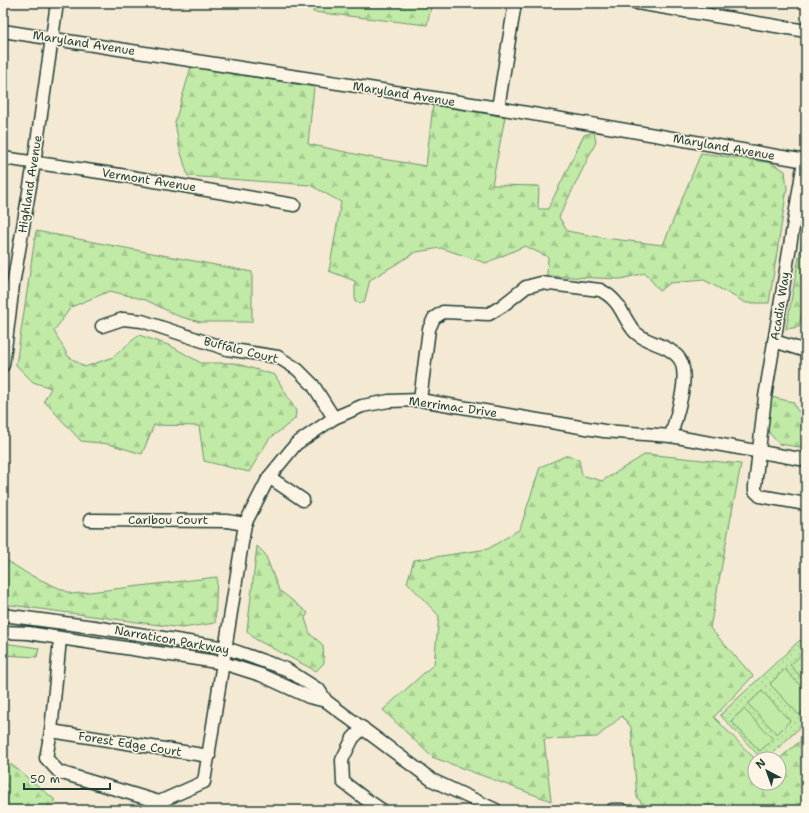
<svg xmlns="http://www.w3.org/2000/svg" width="809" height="813" viewBox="0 0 809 813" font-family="'Shantell Sans',sans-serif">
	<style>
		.grass { fill: url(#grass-dots); stroke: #70946d }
		.forest { fill: url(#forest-firs); stroke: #70946d }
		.pitch { fill: #c0eaa6; stroke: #70946d }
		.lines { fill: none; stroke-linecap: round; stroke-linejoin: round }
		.minor-casing { stroke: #1f3d34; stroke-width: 15 }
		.minor { stroke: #fcf5e5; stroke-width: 12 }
		.labels { text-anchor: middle; stroke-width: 3; stroke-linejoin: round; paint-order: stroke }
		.street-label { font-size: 12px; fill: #1f3d34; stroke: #fcf5e5 }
	</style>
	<defs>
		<pattern id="grass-dots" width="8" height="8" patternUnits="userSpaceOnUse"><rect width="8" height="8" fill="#c0eaa6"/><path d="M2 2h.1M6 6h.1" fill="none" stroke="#a5ca90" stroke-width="1.8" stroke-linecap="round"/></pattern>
		<pattern id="forest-firs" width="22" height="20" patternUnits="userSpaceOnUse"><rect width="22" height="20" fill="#c0eaa6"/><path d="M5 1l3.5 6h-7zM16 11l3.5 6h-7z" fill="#a5ca90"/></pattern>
	</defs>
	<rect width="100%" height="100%" fill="#f4e9d3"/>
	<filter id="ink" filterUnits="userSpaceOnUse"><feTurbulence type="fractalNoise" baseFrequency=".025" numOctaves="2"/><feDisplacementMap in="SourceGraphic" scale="8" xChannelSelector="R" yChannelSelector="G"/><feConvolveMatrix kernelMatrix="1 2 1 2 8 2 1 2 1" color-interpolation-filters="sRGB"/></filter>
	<g filter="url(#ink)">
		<polygon class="grass" points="800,640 806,647 806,722 766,759 762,759 720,715"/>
		<g class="forest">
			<polygon points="315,3 432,3 427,25 313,12"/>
			<polygon points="191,67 314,87 308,144 369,157 426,166 433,105 505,117 492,185 539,186 538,209 548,209 584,135 594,132 596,142 559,217 567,231 604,238 663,245 701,153 772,163 785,171 787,189 769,303 746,303 704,280 670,283 660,291 645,273 621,279 547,276 548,257 525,246 486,263 441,248 416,252 370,280 364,303 355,302 355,281 329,271 341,202 310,185 188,176 179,146 175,122"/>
			<polygon points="806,218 806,285 802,289 803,306 799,327 786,329"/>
			<polygon points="36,231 252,272 252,322 200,322 178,316 146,300 110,291 71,307 54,331 68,356 85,367 113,357 139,335 171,346 201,363 234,363 275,375 296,411 295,419 269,439 249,472 204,461 199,426 154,425 142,454 109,444 81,441 44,401 51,388 33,382 16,365"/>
			<polygon points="771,397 793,402 797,410 806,417 806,448 779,444 766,429"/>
			<polygon points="646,454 741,464 710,628 753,676 714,717 755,759 755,783 779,783 779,759 806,736 806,810 647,810 637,797 631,727 622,716 597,737 544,739 551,801 432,757 383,710 434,664 439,616 407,582 414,560 488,549 520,529 540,467 568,455 579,460 582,475 602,481"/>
			<polygon points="257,546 265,554 279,590 308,613 305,618 310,634 323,645 324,663 316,671 255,639 247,631"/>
			<polygon points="3,551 6,560 28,574 72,594 217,577 215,623 182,628 3,604"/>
			<polygon points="3,643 39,648 37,657 3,655"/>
			<polygon points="3,764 12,765 54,799 55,810 3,810"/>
		</g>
		<g class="pitch">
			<polygon points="805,651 806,651 806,683 790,665"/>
			<polygon points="785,669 806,692 806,708 799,715 770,684"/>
			<polygon points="762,691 790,721 777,734 748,704"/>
			<polygon points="744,709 773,739 760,751 731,721"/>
		</g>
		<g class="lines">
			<defs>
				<g id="minor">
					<polyline points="637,3 806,31"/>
					<polyline points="3,31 498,108 806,161"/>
					<polyline points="498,108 515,3"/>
					<polyline points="3,158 120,175 294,205"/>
					<polyline points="804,161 765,397 755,486 755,491 760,496 806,504"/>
					<polyline points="102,326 123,319 142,321 227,349 278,357 297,369 313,385 334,418"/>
					<polyline points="774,341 806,351"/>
					<polyline points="3,365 13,285 34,163 57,3"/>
					<path d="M420,400l9,-71 5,-11 9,-6 46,2 13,-8 24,-19 15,-4 59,7c22,11 21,26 35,42 9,9 22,11 33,17 5,3 12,8 14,15 6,20 -6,52 -11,72"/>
					<polyline points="269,477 303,500"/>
					<polyline points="90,520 227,521 245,524"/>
					<polyline points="3,615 94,627 226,648 286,669 319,690 326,701 432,780 496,810"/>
					<polyline points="3,632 28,633 223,663 261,675 309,697 326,701"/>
					<polyline points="60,639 51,731 46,758 59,772 159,802 204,782 245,524 269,477 296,444 334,418 362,406 389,401 420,400 604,431 671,436 806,460"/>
					<polyline points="363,728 353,738 342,760 343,782 364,798 382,810"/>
					<polyline points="51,731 209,756"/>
					<polyline points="612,810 622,810"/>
				</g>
			</defs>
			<use href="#minor" class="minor-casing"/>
			<use href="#minor" class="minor"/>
		</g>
	</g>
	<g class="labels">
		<g class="street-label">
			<text transform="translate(84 43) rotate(9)" y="4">Maryland Avenue</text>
			<text transform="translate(404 94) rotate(9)" y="4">Maryland Avenue</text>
			<text transform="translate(724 147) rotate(10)" y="4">Maryland Avenue</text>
			<text transform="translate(149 180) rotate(9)" y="4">Vermont Avenue</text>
			<text transform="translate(30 184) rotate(-81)" y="4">Highland Avenue</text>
			<text transform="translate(780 306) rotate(-81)" y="4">Acadia Way</text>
			<text transform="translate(241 350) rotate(14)" y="4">Buffalo Court</text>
			<text transform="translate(453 407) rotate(8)" y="4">Merrimac Drive</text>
			<text x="168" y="524">Caribou Court</text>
			<text transform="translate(172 640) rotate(10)" y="4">Narraticon Parkway</text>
			<text transform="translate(130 744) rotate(9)" y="4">Forest Edge Court</text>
		</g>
	</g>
	<rect width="809" height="813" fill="none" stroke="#fcf5e5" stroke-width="16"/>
	<rect x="8" y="8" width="793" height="797" fill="none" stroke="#1f3d34" stroke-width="1.5" filter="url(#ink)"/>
	<g transform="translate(767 771) rotate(319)"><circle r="19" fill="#fcf5e5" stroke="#a4ab9e"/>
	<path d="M0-3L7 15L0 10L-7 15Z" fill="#1f3d34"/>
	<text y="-6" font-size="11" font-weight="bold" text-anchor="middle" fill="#1f3d34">N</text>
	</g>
	<path d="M24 783v6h86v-6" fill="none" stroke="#1f3d34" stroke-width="2"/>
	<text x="30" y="783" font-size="12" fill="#1f3d34" stroke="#fcf5e5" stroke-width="3" paint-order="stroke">50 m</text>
</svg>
